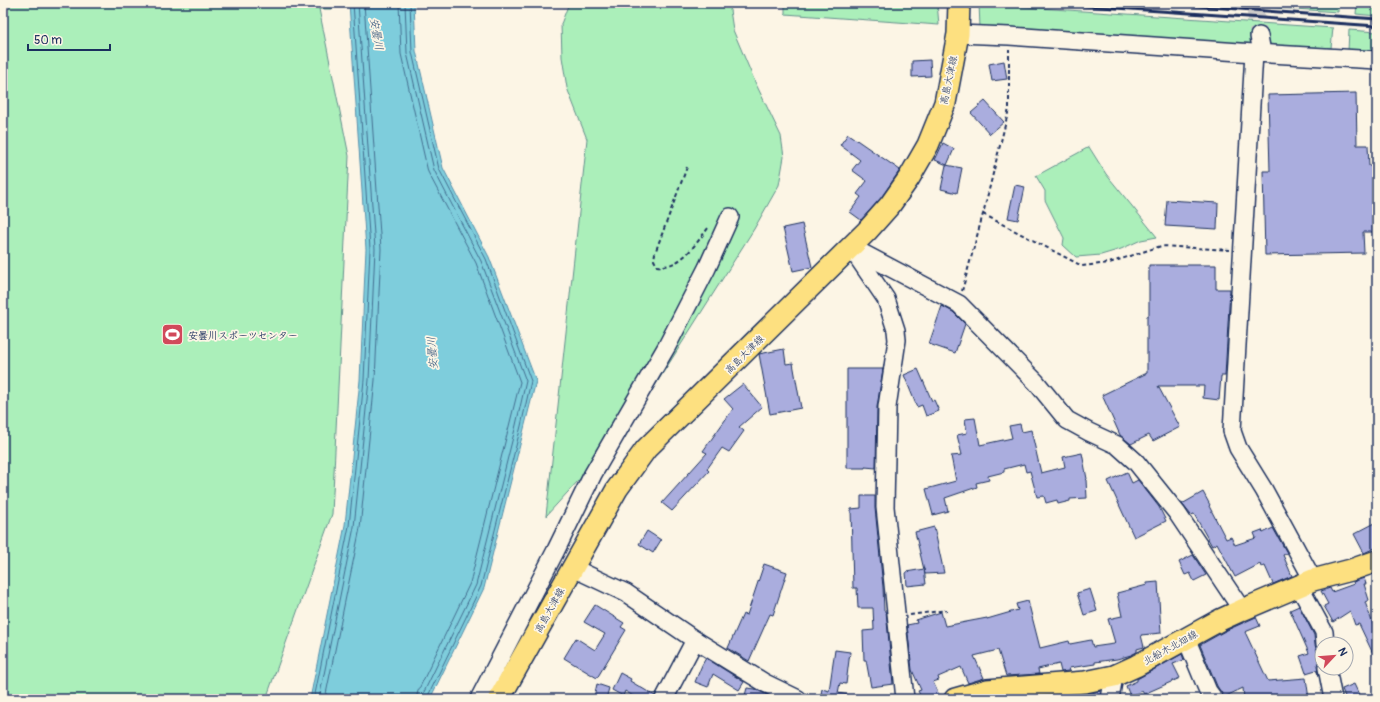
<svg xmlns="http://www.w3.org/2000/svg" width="1380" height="702" viewBox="0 0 1380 702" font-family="Pangolin,'Klee One',sans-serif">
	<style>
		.green { fill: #abefba; stroke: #638f8c }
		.water { fill: #7ecddc; stroke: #568eaa }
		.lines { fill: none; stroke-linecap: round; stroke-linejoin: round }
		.shore { stroke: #436e90; stroke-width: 1 }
		.building { fill: #aaadde; stroke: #1b2f5e }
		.minor-tunnel { stroke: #cfcdca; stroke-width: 17; stroke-dasharray: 17 8; stroke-linecap: butt }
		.minor-casing { stroke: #1b2f5e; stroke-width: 20 }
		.major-casing { stroke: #1b2f5e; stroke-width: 24 }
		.path { stroke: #1b2f5e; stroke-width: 2; stroke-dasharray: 4 3; stroke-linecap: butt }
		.minor { stroke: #fcf5e5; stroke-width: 17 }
		.major { stroke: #fde080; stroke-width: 21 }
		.rail { stroke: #1b2f5e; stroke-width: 3 }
		.labels { text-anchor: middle; stroke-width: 3.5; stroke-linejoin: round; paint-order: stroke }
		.street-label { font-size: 10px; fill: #1b2f5e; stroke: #fcf5e5 }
		.poi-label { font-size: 10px; font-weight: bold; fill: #1b2f5e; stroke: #fcf5e5; text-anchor: start }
		.water-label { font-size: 11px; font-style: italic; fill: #34567e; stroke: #fcf5e5 }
	</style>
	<rect width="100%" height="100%" fill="#fcf5e5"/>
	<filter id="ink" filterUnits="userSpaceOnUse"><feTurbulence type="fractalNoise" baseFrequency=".025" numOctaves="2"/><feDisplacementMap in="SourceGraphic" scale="8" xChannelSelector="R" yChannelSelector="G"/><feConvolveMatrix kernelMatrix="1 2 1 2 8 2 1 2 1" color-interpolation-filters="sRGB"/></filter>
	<g filter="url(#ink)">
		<g class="green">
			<polygon points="3,3 332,3 332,9 319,9 349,156 332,514 266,699 3,699"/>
			<polygon points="569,3 734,3 730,10 733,30 755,82 781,136 784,157 779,185 754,229 632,422 546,516 587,139 567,88 562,57 561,24"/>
			<polygon points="785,3 937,3 939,25 785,14"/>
			<polygon points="1209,3 1338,3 1338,12"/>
			<polygon points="1357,3 1377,3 1377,16 1356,14"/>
			<polygon points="979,4 1333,28 1331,48 1265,45 980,27"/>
			<polygon points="1349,30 1377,32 1377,53 1348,51"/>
			<polygon points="1089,147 1106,174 1157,237 1141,240 1121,249 1101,255 1076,257 1063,245 1064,238 1045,200 1045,191 1036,176"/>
		</g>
		<polygon class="water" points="349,3 414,3 416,51 443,168 489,257 536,381 484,588 430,699 310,699 345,525 360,380 366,249"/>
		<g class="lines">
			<g class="shore">
				<polyline points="399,3 401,54 428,172 476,263 520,382 470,583 418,691 416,699"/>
				<polyline points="405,3 407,53 434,170 481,261 526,381 516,425 476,585 423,694 422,699"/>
				<polyline points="410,3 412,52 439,169 486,259 531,381 521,426 481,586 428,696 427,699"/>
				<polyline points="314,699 349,526 364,380 370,249 353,3"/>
				<polyline points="319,699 354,527 369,380 375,249 358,3"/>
				<polyline points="325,699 360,528 375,380 381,249 364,3"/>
			</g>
		</g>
		<g class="building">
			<polygon points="930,60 931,76 912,77 912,61"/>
			<polygon points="1004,61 1007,79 992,81 989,64"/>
			<polygon points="1356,93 1357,145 1368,145 1369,166 1377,166 1377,232 1363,232 1364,253 1265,255 1263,171 1270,171 1268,95"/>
			<polygon points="985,101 1004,122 990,134 971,113"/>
			<polygon points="848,134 900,170 881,198 861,220 850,212 861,197 857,194 867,181 852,170 860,160 840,145"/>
			<polygon points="943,143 954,149 947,165 935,160"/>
			<polygon points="946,165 962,168 957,193 941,189"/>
			<polygon points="1015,185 1025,187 1018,220 1008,218"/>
			<polygon points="1167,200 1218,203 1217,229 1165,226"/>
			<polygon points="802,224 812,267 793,271 783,228"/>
			<polygon points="1149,265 1216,265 1216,289 1230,289 1225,376 1221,376 1219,400 1203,398 1204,386 1158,386 1180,427 1153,441 1149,435 1131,444 1120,435 1102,395 1147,373 1147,316 1149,315"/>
			<polygon points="942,306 953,312 965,324 955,353 929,344"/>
			<polygon points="784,349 786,364 793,363 801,408 770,414 759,354"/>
			<polygon points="847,369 883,369 877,407 876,468 865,467 865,468 847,468"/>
			<polygon points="918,369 932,401 934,400 939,411 926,416 922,405 917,407 904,375"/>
			<polygon points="743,384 762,407 739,427 744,431 729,452 722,448 707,469 709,471 672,511 662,503 707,453 703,451 733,409 724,399"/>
			<polygon points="975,418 980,445 1012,438 1009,426 1020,424 1022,432 1031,430 1041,473 1065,467 1063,457 1082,453 1087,479 1086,480 1087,498 1070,499 1070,501 1058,504 1057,500 1046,503 1044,496 1037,497 1030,471 1026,472 1024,464 1004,469 1004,472 988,476 989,480 976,483 977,487 945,498 948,511 933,515 926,489 956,481 951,456 962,455 957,435 967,433 965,419"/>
			<polygon points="1127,472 1132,483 1138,480 1159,507 1166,521 1134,537 1108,481"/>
			<polygon points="1203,492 1210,505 1209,506 1226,539 1231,537 1235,545 1256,538 1254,533 1262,530 1263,533 1273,528 1287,553 1283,555 1292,576 1273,584 1265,566 1261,567 1260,564 1235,577 1217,543 1212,546 1194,514 1191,515 1182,504"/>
			<polygon points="861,496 875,496 875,508 883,587 884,611 886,611 893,684 871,687 866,660 864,660 863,631 874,630 873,608 858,608 857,588 853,588 851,509 861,508"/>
			<polygon points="1377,522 1377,547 1364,553 1354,534"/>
			<polygon points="934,527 944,573 925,574 915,532"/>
			<polygon points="647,531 661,540 653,553 639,544"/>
			<polygon points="1193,555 1206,575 1194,581 1190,573 1185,575 1179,562"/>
			<polygon points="764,564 787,572 773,615 770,614 749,661 728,648 743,614 747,615"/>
			<polygon points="924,569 926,584 907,586 906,572"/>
			<polygon points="1364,578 1366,584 1364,584 1369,600 1365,602 1374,627 1377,625 1377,662 1359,624 1355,625 1350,611 1333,622 1324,606 1328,604 1321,591 1330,588 1332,592 1354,584 1353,582"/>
			<polygon points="1158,582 1161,633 1141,635 1144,647 1137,649 1137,652 1131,655 1117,659 1095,662 1095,664 1069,668 1070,671 1068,671 1061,672 1059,664 1038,669 1039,674 1006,676 998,650 974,656 984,678 968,683 961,667 938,677 939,680 933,682 941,699 922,699 918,691 921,690 912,670 907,625 917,623 916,620 941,612 945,626 987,618 987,619 1018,610 1016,604 1028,601 1040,648 1069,641 1070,644 1091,640 1093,647 1114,644 1115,643 1108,619 1122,616 1117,593 1147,585 1147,583"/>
			<polygon points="1090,589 1097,611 1084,615 1077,593"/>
			<polygon points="595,605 624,623 621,627 626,630 597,678 564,658 576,638 595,650 605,634 584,622"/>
			<polygon points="1299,606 1314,635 1315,645 1320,660 1317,665 1318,674 1316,670 1306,673 1300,656 1309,653 1290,610"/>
			<polygon points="1256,617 1260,626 1245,632 1268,681 1306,678 1309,699 1244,699 1243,688 1224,697 1217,686 1200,645 1225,631"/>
			<polygon points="835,650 850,652 846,684 840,683 838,693 848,695 848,699 820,699 822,689 829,691"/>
			<polygon points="1182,654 1184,660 1173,664 1180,678 1144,694 1142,691 1130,696 1126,686 1137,681 1137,679"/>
			<polygon points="706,658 744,682 739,690 713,674 708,687 695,682 702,665"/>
			<polygon points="620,673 631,679 630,681 655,696 654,699 638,699 625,691 623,696 612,690"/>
			<polygon points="597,684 609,688 606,699 594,697"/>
			<polygon points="1354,684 1361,699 1346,699 1342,689"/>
			<polygon points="747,688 755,689 775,699 744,699"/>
			<polygon points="1101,691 1100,699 1035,699 1086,694"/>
		</g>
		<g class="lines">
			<polyline class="minor-tunnel" points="1254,3 1259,36"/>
			<defs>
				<g id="minor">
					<polyline points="958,34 1009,36 1254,53 1377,60"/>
					<polyline points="1259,36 1262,53"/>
					<polyline points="1254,53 1232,431 1238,448 1264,490 1313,580"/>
					<polyline points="851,247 959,304 1036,382 1067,420 1089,432 1117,445 1136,462 1177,513 1242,610"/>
					<polyline points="852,249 886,299 896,330 897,340 887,407 885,507 905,699"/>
					<polyline points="573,568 626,593 695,640 765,683 798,699"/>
					<polyline points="1299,586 1324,632 1325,644"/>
					<polyline points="1186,638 1208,691 1214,699"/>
					<polyline points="1327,668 1333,699"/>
					<polyline points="479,699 556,550 593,474 667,346 707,268 730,217"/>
					<polyline points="664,699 695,640"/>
					<polyline points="1110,699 1114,676"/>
				</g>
				<g id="major">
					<polyline points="499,699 617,489 646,449 867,231 890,205 909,178 928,145 945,103 958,34 959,3"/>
					<polyline points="955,699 987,690 1085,682 1114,676 1136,666 1220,620 1242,610 1313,580 1351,570 1377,561"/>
				</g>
			</defs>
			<use href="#minor" class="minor-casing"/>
			<use href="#major" class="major-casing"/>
			<g class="path">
				<path d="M687,167l-32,86 -1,7 3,6c24,3 39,-23 52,-39"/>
				<polyline points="983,214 1082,266 1109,263 1161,246 1230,250"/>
				<polyline points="962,291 983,214 1009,109 1009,50"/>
				<polyline points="910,615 947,610"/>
			</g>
			<use href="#minor" class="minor"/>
			<use href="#major" class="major"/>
			<g class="rail">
				<polyline points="1043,3 1377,26"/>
				<polyline points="1156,3 1377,19"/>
			</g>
		</g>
	</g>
	<defs>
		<symbol id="stadium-square" viewBox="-11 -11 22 22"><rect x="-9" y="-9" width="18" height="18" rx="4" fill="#d1495b" stroke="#fcf5e5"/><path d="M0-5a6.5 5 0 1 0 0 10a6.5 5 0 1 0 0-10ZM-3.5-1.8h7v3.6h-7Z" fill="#fff"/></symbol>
	</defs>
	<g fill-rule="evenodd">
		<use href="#stadium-square" x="160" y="322" width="25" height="25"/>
	</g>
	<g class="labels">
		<g class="street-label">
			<text transform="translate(948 80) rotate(-78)" y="4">高島大津線</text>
			<text transform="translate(744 354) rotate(-45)" y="4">高島大津線</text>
			<text transform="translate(549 610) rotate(-61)" y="4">高島大津線</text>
			<text transform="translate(1170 647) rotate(-29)" y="4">北船木北畑線</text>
		</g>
		<g class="poi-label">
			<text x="188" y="339">安曇川スポーツセンター</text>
		</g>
		<g class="water-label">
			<text transform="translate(377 34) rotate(80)" y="4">安曇川</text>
			<text transform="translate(432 353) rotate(-94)" y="4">安曇川</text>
		</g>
	</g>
	<rect width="1380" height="702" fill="none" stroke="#fcf5e5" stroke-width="16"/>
	<rect x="8" y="8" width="1364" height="686" fill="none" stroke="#1b2f5e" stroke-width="1.5" filter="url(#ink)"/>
	<g transform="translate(1334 656) rotate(64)"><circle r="19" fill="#fcf5e5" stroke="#a2a6af"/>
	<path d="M0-3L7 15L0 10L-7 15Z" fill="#d1495b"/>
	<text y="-6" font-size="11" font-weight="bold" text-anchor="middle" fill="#1b2f5e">N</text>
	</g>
	<path d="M28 44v6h82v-6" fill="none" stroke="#1b2f5e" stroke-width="2"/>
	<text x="34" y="44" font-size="12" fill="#1b2f5e" stroke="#fcf5e5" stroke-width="3" paint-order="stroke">50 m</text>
</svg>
